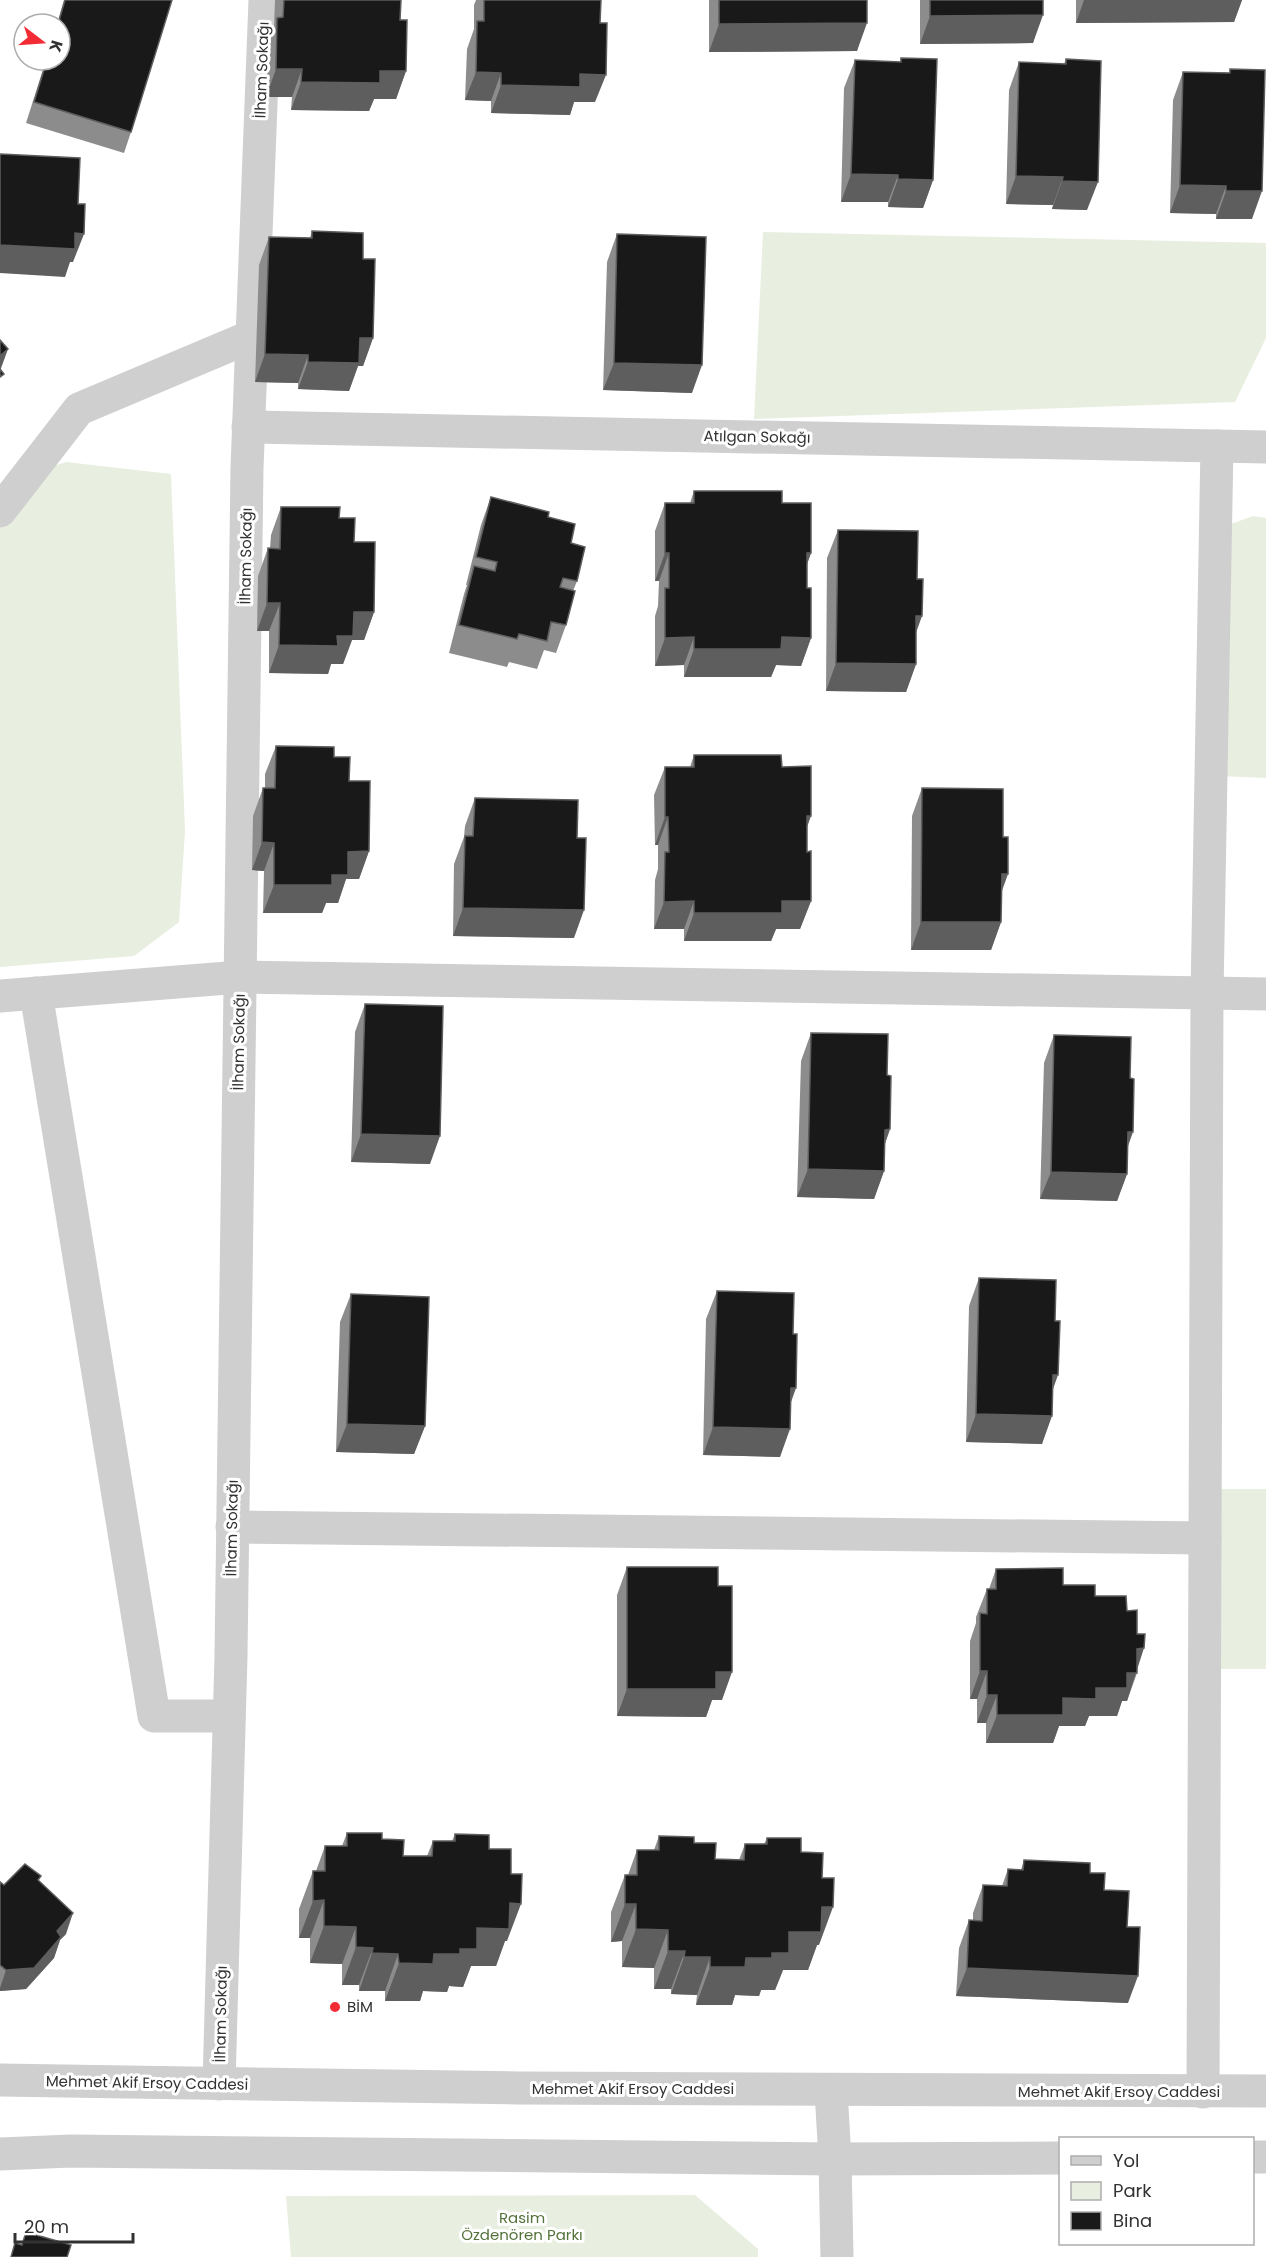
<svg xmlns="http://www.w3.org/2000/svg" width="1266" height="2257" viewBox="0 0 1266 2257" font-family="Poppins,sans-serif">
	<style>
		.green { fill: #e8efe0 }
		.lines { fill: none; stroke-linecap: round; stroke-linejoin: round }
		.minor { stroke: #cfcfcf; stroke-width: 33 }
		.wall { fill: #8c8c8c }
		.shaded-wall { fill: #5e5e5e }
		.building { fill: #191919; stroke: #5e5e5e; stroke-width: 1.5 }
		.poi-dot { fill: #f22b35; stroke: #fff; stroke-width: 2 }
		.labels { text-anchor: middle; stroke-width: 6; stroke-linejoin: round; paint-order: stroke }
		.street-label { font-size: 15px; fill: #323232; stroke: #fff }
		.poi-label { font-size: 15px; fill: #323232; stroke: #fff; text-anchor: start }
		.park-label { font-size: 15px; fill: #54723b; stroke: #fff }
	</style>
	<rect width="100%" height="100%" fill="#fff"/>
	<g class="green">
		<polygon points="763,232 1266,243 1266,338 1235,402 754,419"/>
		<polygon points="66,462 171,474 185,831 179,922 134,956 0,967 0,519 27,475"/>
		<polygon points="1253,516 1266,518 1266,778 1196,775 1228,525"/>
		<polygon points="1216,1489 1266,1489 1266,1669 1217,1669"/>
		<polygon points="695,2195 758,2249 758,2257 291,2257 286,2196"/>
	</g>
	<g class="lines">
		<g class="minor">
			<polyline points="248,427 1266,447"/>
			<polyline points="0,511 79,409 252,336"/>
			<polyline points="36,993 154,1716 229,1716"/>
			<polyline points="0,996 240,977 1266,994"/>
			<polyline points="232,1527 1205,1538"/>
			<polyline points="0,2080 519,2088 1266,2091"/>
			<polyline points="219,2084 231,1656 247,468 265,0"/>
			<polyline points="831,2091 835,2159 837,2257"/>
			<polyline points="1203,2092 1207,994 1217,446"/>
			<polyline points="0,2154 71,2151 835,2159 1060,2158"/>
			<polyline points="1252,2157 1266,2157"/>
		</g>
	</g>
	<g class="wall">
		<polygon points="64,0 172,0 131,132 124,153 26,123 46,60 60,60 60,24 57,24"/>
		<polygon points="275,0 401,0 400,20 406,71 396,99 374,99 369,111 291,110 292,97 266,97 267,45 274,27"/>
		<polygon points="476,0 601,0 595,102 574,102 570,115 491,113 491,101 465,100 467,49 474,29 474,5"/>
		<polygon points="709,0 867,0 857,51 709,52"/>
		<polygon points="920,0 1043,0 1033,43 920,44"/>
		<polygon points="1076,0 1242,0 1234,22 1076,23"/>
		<polygon points="901,58 933,180 923,208 888,207 888,202 841,202 844,88 855,60 900,62"/>
		<polygon points="1066,59 1087,210 1052,209 1053,205 1006,204 1009,90 1019,62 1064,64"/>
		<polygon points="1230,69 1252,219 1216,219 1216,214 1170,213 1173,100 1183,72 1229,73"/>
		<polygon points="312,231 363,259 373,338 363,366 358,366 349,391 298,389 298,383 255,382 259,265 269,237 310,238"/>
		<polygon points="617,234 692,393 603,390 607,262"/>
		<polygon points="694,491 782,503 811,553 807,564 807,588 811,638 801,666 776,665 771,677 684,677 684,665 655,666 655,616 658,606 659,581 655,581 655,531 665,503 690,503"/>
		<polygon points="491,497 548,517 571,543 577,581 573,591 566,625 556,653 544,650 537,669 509,662 507,667 449,653 464,594 467,585 466,585 481,525"/>
		<polygon points="281,507 339,518 354,542 374,612 364,640 352,640 343,664 331,664 328,674 269,673 269,631 257,631 258,576 268,548 270,549 271,535"/>
		<polygon points="838,530 916,664 906,692 826,691 827,558"/>
		<polygon points="276,746 334,757 349,781 369,851 359,879 346,879 338,903 326,903 322,913 263,913 264,871 252,870 253,816 263,788 265,788 265,774"/>
		<polygon points="694,755 782,767 807,828 807,852 811,901 800,929 776,929 771,941 684,941 684,929 654,929 655,880 658,869 658,845 655,845 654,795 665,767 690,767"/>
		<polygon points="922,788 1003,837 1001,922 991,950 911,950 912,816"/>
		<polygon points="475,798 574,938 453,936 454,864 464,837 465,826"/>
		<polygon points="365,1004 430,1164 351,1162 355,1032"/>
		<polygon points="811,1033 887,1075 890,1129 885,1144 884,1171 874,1199 797,1197 801,1061"/>
		<polygon points="1054,1035 1128,1146 1127,1174 1117,1201 1040,1199 1044,1063"/>
		<polygon points="979,1278 1053,1389 1042,1444 966,1442 969,1306"/>
		<polygon points="717,1291 793,1334 791,1402 780,1457 703,1455 706,1319"/>
		<polygon points="351,1294 425,1426 414,1454 336,1452 340,1322"/>
		<polygon points="627,1567 718,1586 722,1700 712,1700 706,1717 617,1716 617,1595"/>
		<polygon points="996,1569 1063,1585 1095,1596 1127,1611 1137,1673 1127,1701 1122,1701 1117,1716 1089,1716 1085,1726 1059,1726 1053,1743 986,1743 986,1723 977,1723 977,1699 970,1699 970,1641 976,1623 976,1617 987,1589 989,1589"/>
		<polygon points="347,1833 382,1839 403,1856 427,1856 433,1841 452,1841 455,1834 489,1849 507,1941 505,1941 496,1966 471,1966 463,1987 449,1986 447,1992 423,1991 420,2001 385,2001 385,1991 359,1991 359,1985 342,1985 342,1964 310,1963 310,1938 299,1938 299,1909 313,1871 316,1871 325,1846 342,1846"/>
		<polygon points="659,1836 694,1843 715,1859 739,1860 745,1844 764,1844 767,1838 801,1852 819,1945 817,1945 808,1970 783,1970 775,1990 761,1990 759,1996 735,1995 732,2005 696,2005 697,1995 671,1994 671,1989 654,1989 654,1968 622,1967 622,1941 611,1942 611,1912 625,1875 628,1875 637,1850 654,1850"/>
		<polygon points="1024,1860 1090,1873 1104,1890 1127,1927 1128,2003 956,1996 959,1948 969,1920 973,1920 973,1913 983,1885 1002,1886 1008,1869 1021,1870"/>
		<polygon points="39,1881 66,1934 60,1940 54,1958 26,1989 0,1991 0,1882 4,1885"/>
	</g>
	<g class="shaded-wall">
		<polygon points="1084,0 1242,0 1234,22 1076,23"/>
		<polygon points="1043,15 1033,43 920,44 930,16"/>
		<polygon points="867,23 857,51 709,52 719,24"/>
		<polygon points="276,69 302,69 292,97 266,97"/>
		<polygon points="380,71 406,71 396,99 374,99 369,111 291,110 301,82"/>
		<polygon points="476,72 501,73 491,101 465,100"/>
		<polygon points="580,74 606,75 595,102 574,102 570,115 491,113 501,85"/>
		<polygon points="851,174 898,175 888,202 841,202"/>
		<polygon points="1016,176 1063,177 1053,205 1006,204"/>
		<polygon points="898,179 933,180 923,208 888,207"/>
		<polygon points="1062,181 1098,182 1087,210 1052,209"/>
		<polygon points="1180,185 1226,186 1216,214 1170,213"/>
		<polygon points="1226,191 1262,191 1252,219 1216,219"/>
		<polygon points="75,233 84,234 73,262 70,262 65,277 0,273 0,245"/>
		<polygon points="360,338 373,338 363,366 358,366 349,391 298,389 308,362"/>
		<polygon points="8,349 0,371 0,356"/>
		<polygon points="265,354 308,355 298,383 255,382"/>
		<polygon points="614,363 702,365 692,393 603,390"/>
		<polygon points="665,553 669,553 659,581 655,581"/>
		<polygon points="807,553 811,553 801,581"/>
		<polygon points="267,603 280,603 269,631 257,631"/>
		<polygon points="354,612 374,612 364,640 352,640 343,664 331,664 328,674 269,673 279,645 337,636"/>
		<polygon points="916,616 922,616 912,644"/>
		<polygon points="694,637 684,665 655,666 665,638"/>
		<polygon points="782,637 811,638 801,666 776,665 771,677 684,677 694,649"/>
		<polygon points="836,663 916,664 906,692 826,691"/>
		<polygon points="807,816 811,816 801,844"/>
		<polygon points="665,817 668,817 658,845 655,845"/>
		<polygon points="262,842 274,843 264,871 252,870"/>
		<polygon points="369,851 359,879 346,879 338,903 326,903 322,913 263,913 274,885 332,875 348,852"/>
		<polygon points="1002,874 1008,874 998,902"/>
		<polygon points="694,901 684,929 654,929 664,902"/>
		<polygon points="782,901 811,901 800,929 776,929 771,941 684,941 694,913"/>
		<polygon points="463,908 584,910 574,938 453,936"/>
		<polygon points="921,922 1001,922 991,950 911,950"/>
		<polygon points="890,1129 880,1157 885,1130"/>
		<polygon points="1128,1132 1133,1132 1123,1160"/>
		<polygon points="361,1134 440,1136 430,1164 351,1162"/>
		<polygon points="808,1169 884,1171 874,1199 797,1197"/>
		<polygon points="1051,1172 1127,1174 1117,1201 1040,1199"/>
		<polygon points="1053,1375 1058,1375 1048,1403"/>
		<polygon points="791,1388 796,1388 786,1416"/>
		<polygon points="976,1414 1052,1416 1042,1444 966,1442"/>
		<polygon points="347,1424 425,1426 414,1454 336,1452"/>
		<polygon points="713,1427 790,1429 780,1457 703,1455"/>
		<polygon points="1144,1648 1127,1701 1122,1701 1117,1716 1089,1716 1085,1726 1059,1726 1053,1743 986,1743 997,1715 1063,1698 1096,1688 1127,1673 1137,1649"/>
		<polygon points="980,1671 987,1671 977,1699 970,1699"/>
		<polygon points="716,1672 732,1672 722,1700 712,1700 706,1717 617,1716 627,1689"/>
		<polygon points="987,1695 997,1695 986,1723 977,1723"/>
		<polygon points="324,1900 310,1938 299,1938 313,1901"/>
		<polygon points="510,1903 521,1904 507,1941 505,1941 496,1966 471,1966 463,1987 449,1986 447,1992 423,1991 420,2001 385,2001 399,1963 434,1954 460,1949 477,1928"/>
		<polygon points="625,1904 636,1904 622,1941 611,1942"/>
		<polygon points="822,1907 833,1907 819,1945 817,1945 808,1970 783,1970 775,1990 761,1990 759,1996 735,1995 732,2005 696,2005 710,1967 746,1958 772,1953 789,1932"/>
		<polygon points="73,1913 66,1934 60,1940 54,1958 26,1989 0,1991 0,1988 6,1970 57,1931"/>
		<polygon points="324,1926 356,1927 342,1964 310,1963"/>
		<polygon points="636,1929 668,1930 654,1968 622,1967"/>
		<polygon points="356,1947 373,1948 359,1985 342,1985"/>
		<polygon points="668,1951 685,1951 671,1989 654,1989"/>
		<polygon points="372,1953 398,1954 385,1991 359,1991"/>
		<polygon points="684,1957 710,1957 697,1995 671,1994"/>
		<polygon points="967,1968 1138,1976 1128,2003 956,1996"/>
	</g>
	<g class="building">
		<polygon points="65,0 172,0 131,132 34,102 47,60 60,60 60,24 58,24"/>
		<polygon points="284,0 401,0 400,20 407,20 406,71 380,71 380,83 301,82 302,69 276,69 277,18 283,17"/>
		<polygon points="484,0 601,0 600,23 607,23 606,75 580,74 580,87 501,85 501,73 476,72 477,21 484,21"/>
		<polygon points="719,0 867,0 867,23 719,24"/>
		<polygon points="930,0 1043,0 1043,15 930,16"/>
		<polygon points="901,58 937,59 933,180 898,179 898,175 851,174 855,60 901,62"/>
		<polygon points="1066,59 1101,61 1098,182 1062,181 1063,177 1016,176 1019,62 1066,64"/>
		<polygon points="1230,69 1265,70 1262,191 1226,191 1226,186 1180,185 1183,72 1230,73"/>
		<polygon points="0,154 80,158 78,204 85,204 84,234 75,233 75,249 0,245"/>
		<polygon points="312,231 363,233 363,259 375,259 373,338 360,338 359,363 308,362 308,355 265,354 269,237 312,238"/>
		<polygon points="617,234 706,237 702,365 614,363"/>
		<polygon points="0,340 8,349 0,356"/>
		<polygon points="0,369 4,374 0,377"/>
		<polygon points="694,491 782,491 782,503 811,503 811,553 807,553 807,588 811,588 811,638 782,637 781,649 694,649 694,637 665,638 665,588 669,588 669,553 665,553 665,503 694,503"/>
		<polygon points="491,497 549,512 548,517 575,524 571,543 585,547 577,581 563,578 560,587 575,591 566,625 551,622 547,641 519,634 517,639 459,625 474,566 495,571 497,562 476,557"/>
		<polygon points="281,507 340,507 339,518 355,518 354,542 375,542 374,612 354,612 353,636 337,636 338,646 279,645 280,603 267,603 268,548 280,549"/>
		<polygon points="838,530 918,531 917,579 923,579 922,616 916,616 916,664 836,663"/>
		<polygon points="276,746 334,747 334,757 350,757 349,781 370,781 369,851 348,852 348,875 332,875 332,885 274,885 274,843 262,842 263,788 275,788"/>
		<polygon points="694,755 781,755 782,767 811,766 811,816 807,816 807,852 811,851 811,901 782,901 782,913 694,913 694,901 664,902 665,852 669,852 668,817 665,817 665,767 694,767"/>
		<polygon points="922,788 1003,789 1003,837 1008,837 1008,874 1002,874 1001,922 921,922"/>
		<polygon points="475,798 578,800 577,838 586,838 584,910 463,908 465,836 473,836"/>
		<polygon points="365,1004 443,1006 440,1136 361,1134"/>
		<polygon points="811,1033 888,1034 887,1075 891,1076 890,1129 885,1130 884,1171 808,1169"/>
		<polygon points="1054,1035 1131,1037 1130,1078 1134,1079 1133,1132 1128,1132 1127,1174 1051,1172"/>
		<polygon points="979,1278 1056,1280 1055,1321 1060,1321 1058,1375 1053,1375 1052,1416 976,1414"/>
		<polygon points="717,1291 794,1293 793,1334 797,1334 796,1388 791,1388 790,1429 713,1427"/>
		<polygon points="351,1294 429,1297 425,1426 347,1424"/>
		<polygon points="627,1567 718,1567 718,1586 732,1586 732,1672 716,1672 716,1689 627,1689"/>
		<polygon points="1063,1568 1063,1585 1095,1585 1095,1596 1126,1596 1127,1611 1137,1610 1137,1634 1145,1634 1144,1648 1137,1649 1137,1673 1127,1673 1127,1688 1096,1688 1096,1699 1063,1698 1063,1715 997,1715 997,1695 987,1695 987,1671 980,1671 980,1613 987,1614 987,1589 996,1589 996,1569"/>
		<polygon points="347,1833 382,1833 382,1839 404,1840 403,1856 432,1856 433,1841 455,1841 455,1834 489,1835 489,1849 511,1849 511,1874 522,1874 521,1904 510,1903 509,1929 477,1928 477,1949 460,1949 460,1954 434,1954 433,1964 399,1963 398,1954 372,1953 373,1948 356,1947 356,1927 324,1926 324,1900 313,1901 313,1871 325,1871 325,1846 347,1846"/>
		<polygon points="659,1836 694,1837 694,1843 716,1843 715,1859 744,1860 745,1844 767,1844 767,1838 801,1838 801,1852 823,1853 822,1878 834,1878 833,1907 822,1907 821,1932 789,1932 789,1953 772,1953 772,1958 746,1958 745,1967 710,1967 710,1957 684,1957 685,1951 668,1951 668,1930 636,1929 636,1904 625,1904 625,1875 637,1875 637,1850 659,1850"/>
		<polygon points="1024,1860 1090,1863 1090,1873 1105,1873 1104,1890 1129,1891 1127,1927 1140,1927 1138,1976 967,1968 969,1920 982,1921 983,1885 1007,1886 1008,1869 1023,1870"/>
		<polygon points="25,1864 41,1876 38,1880 73,1913 57,1931 61,1937 34,1968 6,1970 0,1965 0,1882 4,1885"/>
		<polygon points="26,2232 71,2245 67,2257 11,2257 15,2243 22,2245"/>
	</g>
	<circle class="poi-dot" cx="335" cy="2007" r="6"/>
	<g class="labels">
		<g class="street-label">
			<text transform="translate(262 70) rotate(-88)" y="5">İlham Sokağı</text>
			<text transform="translate(757 437) rotate(1)" y="5">Atılgan Sokağı</text>
			<text transform="translate(246 556) rotate(-89)" y="5">İlham Sokağı</text>
			<text transform="translate(239 1042) rotate(-89)" y="5">İlham Sokağı</text>
			<text transform="translate(232 1528) rotate(-89)" y="5">İlham Sokağı</text>
			<text transform="translate(221 2014) rotate(-89)" y="5">İlham Sokağı</text>
			<text transform="translate(147 2083) rotate(1)" y="5">Mehmet Akif Ersoy Caddesi</text>
			<text x="633" y="2094">Mehmet Akif Ersoy Caddesi</text>
			<text x="1119" y="2097">Mehmet Akif Ersoy Caddesi</text>
		</g>
		<g class="poi-label">
			<text x="347" y="2012">BİM</text>
		</g>
		<g class="park-label">
			<text x="522" y="2223">Rasim<tspan x="522" dy="17">Özdenören Parkı</tspan></text>
		</g>
	</g>
	<rect x="1059" y="2137" width="195" height="108" fill="#ffffff" stroke="#adadad" stroke-width="1.5"/>
	<rect x="1071" y="2156" width="30" height="9" fill="#cfcfcf" stroke="#adadad" stroke-width="1.5"/>
	<text x="1113" y="2167" font-size="18" fill="#323232">Yol</text>
	<rect x="1071" y="2182" width="30" height="18" fill="#e8efe0" stroke="#adadad" stroke-width="1.5"/>
	<text x="1113" y="2197" font-size="18" fill="#323232">Park</text>
	<rect x="1071" y="2212" width="30" height="18" fill="#191919" stroke="#adadad" stroke-width="1.5"/>
	<text x="1113" y="2227" font-size="18" fill="#323232">Bina</text>
	<g transform="translate(42 42) rotate(107)"><circle r="28" fill="#ffffff" stroke="#adadad" stroke-width="1.5"/>
	<path d="M0-4.5L10 22L0 15L-10 22Z" fill="#f22b35"/>
	<text y="-9" font-size="16" font-weight="bold" text-anchor="middle" fill="#323232">K</text>
	</g>
	<path d="M15 2233v9h118v-9" fill="none" stroke="#323232" stroke-width="3"/>
	<text x="24" y="2233" font-size="18" fill="#323232" stroke="#ffffff" stroke-width="4.5" paint-order="stroke">20 m</text>
</svg>
